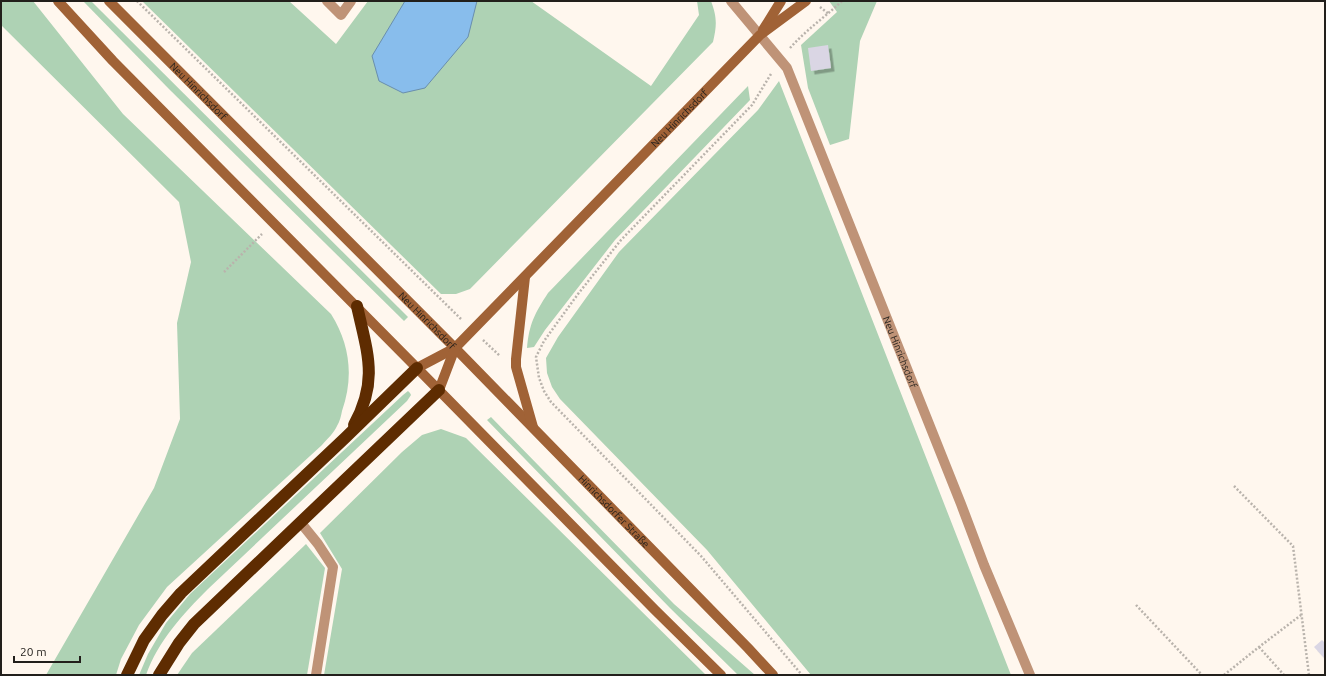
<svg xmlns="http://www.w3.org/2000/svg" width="1326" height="676" viewBox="0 0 1326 676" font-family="Ubuntu,sans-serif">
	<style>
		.green { fill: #aed2b4 }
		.water { fill: #88bdec; stroke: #698ead }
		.building { fill: #dad6e4; filter: url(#shadow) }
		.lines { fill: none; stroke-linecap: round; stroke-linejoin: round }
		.path { stroke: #b9b3ac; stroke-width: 2.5; stroke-dasharray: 2 2; stroke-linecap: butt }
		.lane { stroke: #bf9377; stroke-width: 10 }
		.street { stroke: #bf9377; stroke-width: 10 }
		.secondary { stroke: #a06236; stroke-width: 10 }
		.highway { stroke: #5e2c01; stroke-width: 12 }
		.labels { text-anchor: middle; stroke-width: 3; stroke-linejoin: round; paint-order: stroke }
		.street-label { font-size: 10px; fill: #221f1b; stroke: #fff7ee }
	</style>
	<defs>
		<filter id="shadow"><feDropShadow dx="3.5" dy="3.5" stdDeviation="0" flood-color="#0004"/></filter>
	</defs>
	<rect width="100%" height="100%" fill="#fff7ee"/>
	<g class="green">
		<path d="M1,1h32l90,113 208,200c19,30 23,63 11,97 -1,5 -2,10 -5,15 -3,7 -10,13 -15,19l-155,142 -28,38 -18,34 -5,16h-70l108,-187 26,-69 -3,-96 14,-61 -12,-60 -178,-177z"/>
		<polygon points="83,1 91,1 408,317 404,321 169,89"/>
		<path d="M142,1h147l47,43 32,-43h163l120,85 48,-71 -2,-14h14c6,16 6,24 2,41l-243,247 -14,5h-15z"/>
		<polygon points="829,1 877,1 860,41 849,139 830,145 808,88 801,45 837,12"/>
		<polygon points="779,81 1011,675 811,675 707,550 560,399 552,387 547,373 546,358 558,337 619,252 758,110"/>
		<path d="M748,86l2,14 -135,140 -70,90 -11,17 -7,1c2,-24 8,-35 21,-55z"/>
		<path d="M408,391l2,2 1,2 -4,6 -199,188c-25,25 -50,52 -62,86h-7l9,-21 18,-31 24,-29 213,-199z"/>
		<polygon points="491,417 674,604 755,675 738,675 670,608 487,420"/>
		<polygon points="441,429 466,438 706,675 324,675 342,569 320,533 402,452 422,435"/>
		<polygon points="306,544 325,568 307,675 177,675 192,653"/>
	</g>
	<polygon class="water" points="405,1 477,1 468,37 425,88 403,93 379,81 372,56"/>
	<g class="building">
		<polygon points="828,45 831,68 811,71 808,48"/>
		<polygon points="1322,640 1325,643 1325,659 1314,647"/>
	</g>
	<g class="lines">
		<g class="path">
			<polyline points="137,1 461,319"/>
			<polyline points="820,7 829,14"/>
			<path d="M790,48c16,-18 35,-31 52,-47"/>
			<polyline points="771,74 752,105 621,240 578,294 544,341 536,357 539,378 544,391 551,402 701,556 802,675"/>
			<polyline points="224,272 262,234"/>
			<polyline points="483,340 500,356"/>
			<polyline points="1234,486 1293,546 1309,675"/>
			<polyline points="1136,605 1202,675"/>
			<polyline points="1259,647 1284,675"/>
			<polyline points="1224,675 1259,647 1301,615"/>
		</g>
		<g class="lane">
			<polyline points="327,1 341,15 351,1"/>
			<polyline points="301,523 318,544 333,567 316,675"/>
		</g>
		<path class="street" id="s1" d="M731,1l56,67 174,436 23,61 46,110"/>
		<g class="secondary">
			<polyline points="58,1 113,61 417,368 655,610 721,675"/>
			<path id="s2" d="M109,1l346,347 293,300 25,27"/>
			<polyline points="763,30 781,1"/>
			<polyline points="525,277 516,359 516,367 533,427"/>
			<path id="s3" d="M417,368l38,-20 305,-313 46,-34"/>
			<polyline points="439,390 455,348"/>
		</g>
		<g class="highway">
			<path d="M354,425c25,-45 13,-73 3,-119"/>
			<polyline points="127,675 144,640 162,615 181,593 345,438 417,368"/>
			<polyline points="159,675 179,643 194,624 439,390"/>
		</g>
	</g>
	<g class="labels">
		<g class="street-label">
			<text dy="4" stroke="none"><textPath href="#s2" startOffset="127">Neu Hinrichsdorf</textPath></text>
			<text dy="4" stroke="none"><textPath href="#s3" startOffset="364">Neu Hinrichsdorf</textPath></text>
			<text dy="4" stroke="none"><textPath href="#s2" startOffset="451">Neu Hinrichsdorf</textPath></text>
			<text dy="4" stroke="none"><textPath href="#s1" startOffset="393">Neu Hinrichsdorf</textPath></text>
			<text dy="4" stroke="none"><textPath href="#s2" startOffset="718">Hinrichsdorfer Straße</textPath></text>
		</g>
	</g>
	<rect width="1326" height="676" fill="none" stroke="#221f1b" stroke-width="4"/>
	<path d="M14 656v6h66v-6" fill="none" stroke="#221f1b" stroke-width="2"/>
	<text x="20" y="656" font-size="12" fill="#221f1b" stroke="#fff7ee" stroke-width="3" paint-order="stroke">20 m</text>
</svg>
